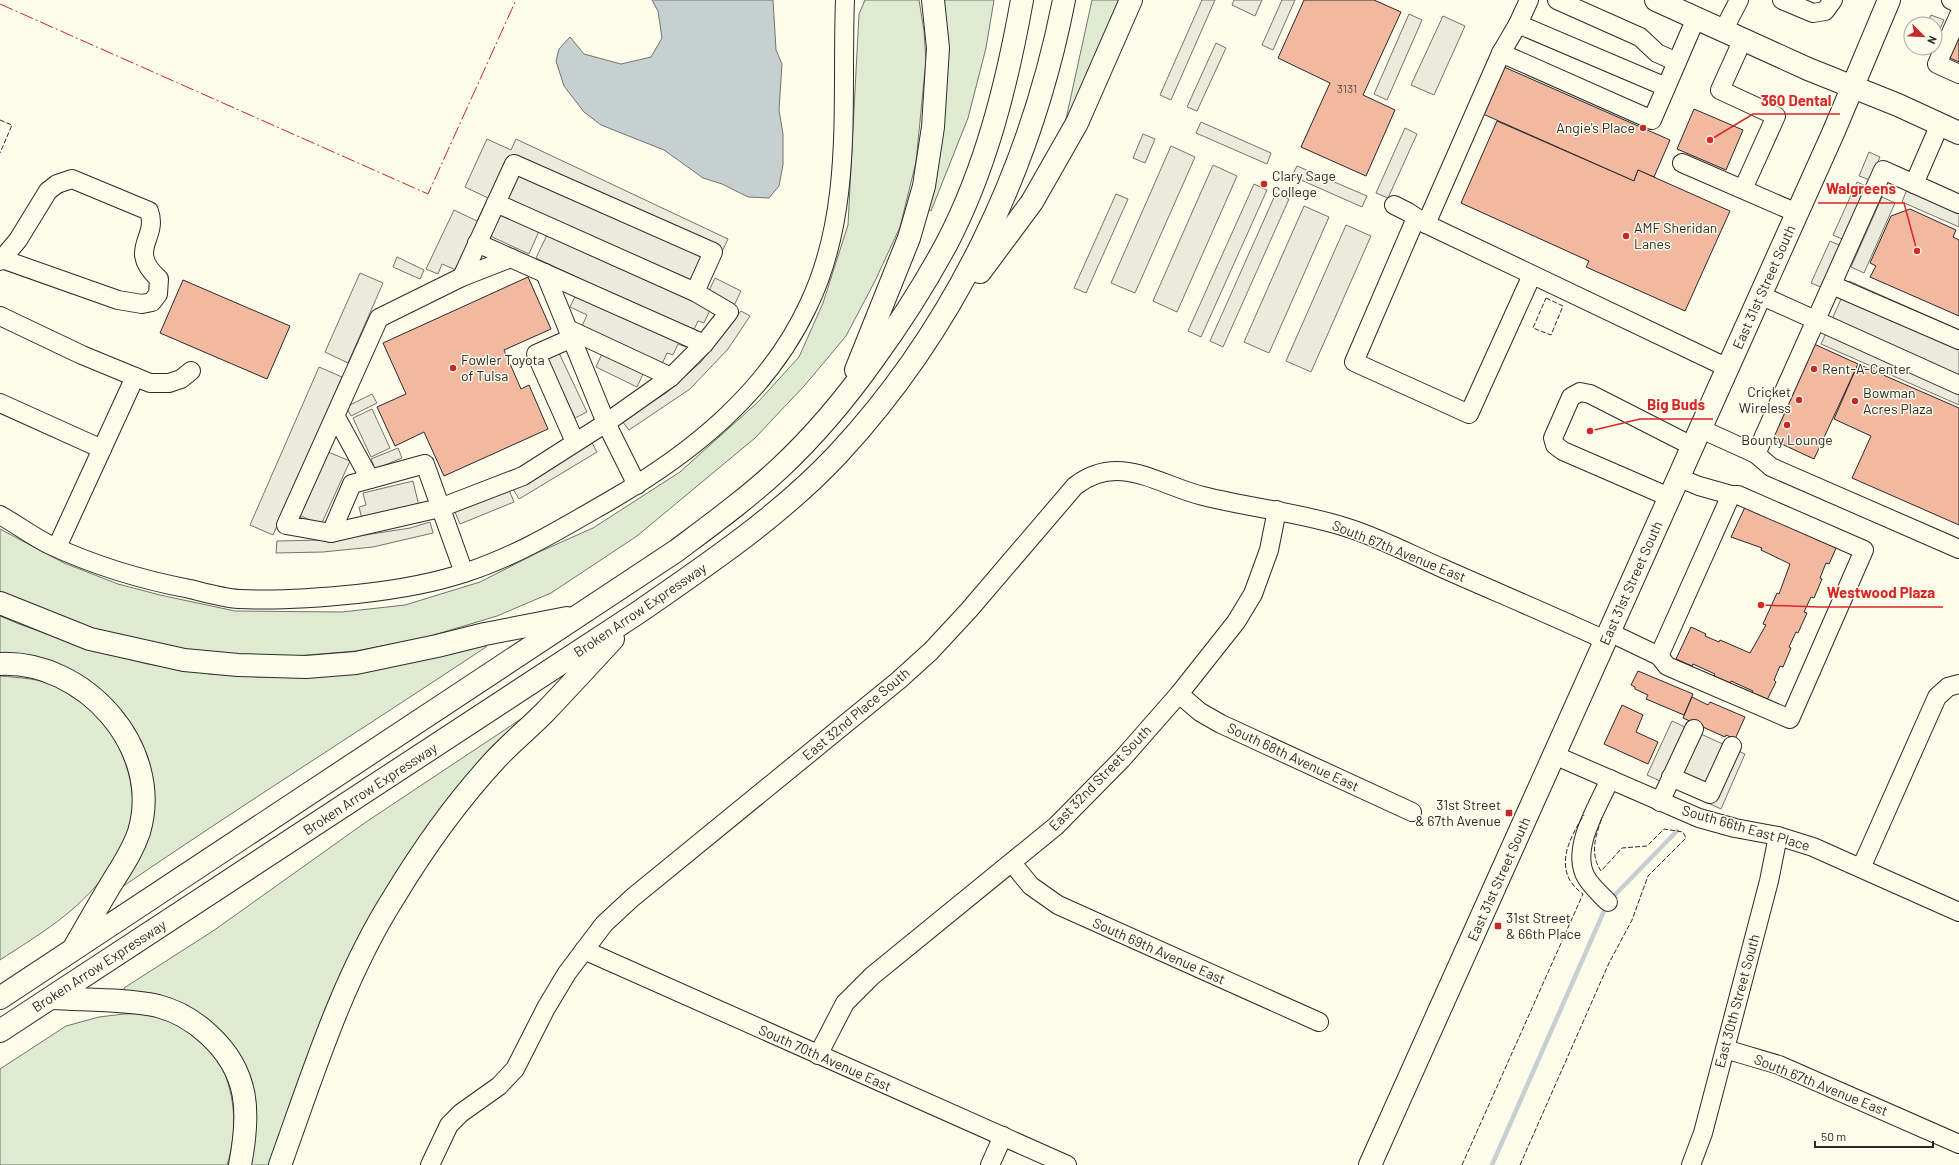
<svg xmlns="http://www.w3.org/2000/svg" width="1959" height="1165" viewBox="0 0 1959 1165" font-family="Barlow,sans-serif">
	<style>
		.green { fill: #deebd1; stroke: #74746e }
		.parking { fill: #eceadb; stroke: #74746e }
		.water { fill: #c7d0d0; stroke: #74746e }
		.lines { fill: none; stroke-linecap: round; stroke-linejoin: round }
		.stream { stroke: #c7d0d0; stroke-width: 4.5 }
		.building { fill: #f2b8a0; stroke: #2b2b2b }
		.minor-casing { stroke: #2b2b2b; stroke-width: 20 }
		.major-casing { stroke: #2b2b2b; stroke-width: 24 }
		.highway-casing { stroke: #2b2b2b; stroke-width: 24 }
		.minor { stroke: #fdfbea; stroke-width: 18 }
		.major { stroke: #fdfbea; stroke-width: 22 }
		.highway { stroke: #fdfbea; stroke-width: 22 }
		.fence { stroke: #2b2b2b; stroke-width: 1; stroke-dasharray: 5 2; stroke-linecap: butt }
		.power { stroke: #c62828; stroke-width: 1; stroke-dasharray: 14 3 2 3; stroke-linecap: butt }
		.poi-dot { fill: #c62828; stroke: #fdfbea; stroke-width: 1.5 }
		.labels { text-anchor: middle; stroke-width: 3; stroke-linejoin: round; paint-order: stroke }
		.number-label { font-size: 12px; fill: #5d4e48 }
		.poi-label { font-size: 14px; fill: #2b2b2b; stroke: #fdfbea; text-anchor: start }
		.street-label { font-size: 14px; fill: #2b2b2b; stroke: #fdfbea }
		.leader { fill: none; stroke: #d62828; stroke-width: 1.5 }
		.callout-dot { fill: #d62828; stroke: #fdfbea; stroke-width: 1.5 }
		.callout-label { font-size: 15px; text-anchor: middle; font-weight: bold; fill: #d62828; stroke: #fdfbea; stroke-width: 3; stroke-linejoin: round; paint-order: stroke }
	</style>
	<rect width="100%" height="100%" fill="#fdfbea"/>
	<g class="green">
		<polygon points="865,0 919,0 924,31 926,60 916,162 900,227 875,281 846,336 805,385 755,438 637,536 551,593 497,616 424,638 356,651 284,657 191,653 90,631 0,591 0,529 64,563 118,584 160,595 235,611 342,612 405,605 480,582 539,552 593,528 680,472 758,402 799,357 823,303 848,225 859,14"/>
		<polygon points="941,0 994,0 986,48 968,118 931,211 925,207"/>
		<polygon points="1092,0 1125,0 1072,118 1066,119"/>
		<path d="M0,616l19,8 71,25 58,15 62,10 49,3 69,-2 158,-33v5c-122,81 -244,158 -364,240l26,-59 -29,-117 -13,-15 -25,-17 -47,-22 -34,-4z"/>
		<path d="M0,676c20,2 41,2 59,12 10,6 21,13 30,21 39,33 57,98 33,143 -4,7 -10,14 -15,20 -30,41 -66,61 -107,88z"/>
		<polygon points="521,719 523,724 433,822 273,1165 246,1165 231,1044 126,994 124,988 213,931 366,822"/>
		<path d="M124,1014c7,0 15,-1 22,0 22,3 56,24 70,42 4,4 6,11 8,16 12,30 13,62 3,93h-227v-96l66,-43 33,-9z"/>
	</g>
	<g class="parking">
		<polygon points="1202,0 1215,0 1171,100 1160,95"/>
		<polygon points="1234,0 1262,0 1255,16 1232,5"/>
		<polygon points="1282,0 1295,0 1273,50 1262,45"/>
		<polygon points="1409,14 1422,20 1387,100 1374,94"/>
		<polygon points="1931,15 1944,20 1935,40 1935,24 1927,24"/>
		<polygon points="1443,16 1465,26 1434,95 1411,85"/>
		<polygon points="1216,43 1226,48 1197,111 1187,107"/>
		<polygon points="1201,122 1271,153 1267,164 1196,133"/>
		<polygon points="1405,128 1417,134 1388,198 1376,193"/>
		<polygon points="1143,134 1155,139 1145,163 1133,158"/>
		<polygon points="487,139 511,150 516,139 728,239 704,289 709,291 715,278 741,291 728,318 710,310 704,323 698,321 686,347 678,344 673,355 667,353 662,364 650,359 637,387 596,367 608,340 581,328 587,315 570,307 583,280 536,258 547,235 539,231 529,254 475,229 456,270 442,264 438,274 426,269 454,210 477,221 488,198 465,187"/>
		<polygon points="1171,146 1195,157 1135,293 1111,283"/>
		<polygon points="1869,152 1880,157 1870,180 1859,176"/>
		<polygon points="1213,165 1237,176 1177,312 1153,301"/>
		<polygon points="1297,166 1367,196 1362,207 1292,176"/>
		<polygon points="1857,182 1868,187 1844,240 1833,235"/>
		<polygon points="1254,184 1267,190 1201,337 1188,331"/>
		<polygon points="1907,189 1959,213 1959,227 1902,202"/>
		<polygon points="1276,193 1289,199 1223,347 1210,341"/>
		<polygon points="1116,194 1128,199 1086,293 1074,288"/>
		<polygon points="1882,197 1895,203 1864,273 1851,267"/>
		<polygon points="1304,206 1329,217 1269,353 1244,342"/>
		<polygon points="1346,225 1371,236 1311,372 1286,361"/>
		<polygon points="1830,241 1841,246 1823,288 1811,283"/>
		<polygon points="397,257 424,270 420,279 393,267"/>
		<polygon points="360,273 383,283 348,363 325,352"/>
		<polygon points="1849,281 1959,330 1959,405 1821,344"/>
		<polygon points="741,311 750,316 728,349 690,389 629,430 622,421 666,393 701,362"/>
		<polygon points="558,351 587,412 575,418 546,356"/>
		<polygon points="319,367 342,377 273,535 250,525"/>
		<polygon points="372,394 377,403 351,416 346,407"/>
		<polygon points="372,409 390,448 371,457 353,418"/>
		<polygon points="591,441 597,452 519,499 513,489"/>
		<polygon points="398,448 402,458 375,469 371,459"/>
		<polygon points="328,452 350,461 321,525 299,515"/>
		<polygon points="413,481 419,506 362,519 359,507 366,505 363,493"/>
		<polygon points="509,490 514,502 460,524 455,512"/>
		<polygon points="430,522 433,533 373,547 323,552 276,553 277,541 321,540 365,535 410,528"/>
		<polygon points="1672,721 1745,754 1721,809 1647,775"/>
	</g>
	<polygon class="water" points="652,0 773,0 776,50 782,64 779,110 783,134 783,165 779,186 769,198 748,197 722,184 703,178 664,150 601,125 584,112 564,86 556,61 559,49 570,37 584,54 621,64 651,57 662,38 658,11"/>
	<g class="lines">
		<polyline class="stream" points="1492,1165 1608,902 1677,831"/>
	</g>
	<g class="building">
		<polygon points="1304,0 1374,0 1401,12 1363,95 1395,110 1366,176 1301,147 1330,83 1278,58"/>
		<polygon points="1959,36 1959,62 1950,58"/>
		<polygon points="1504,67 1670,140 1654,177 1638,170 1634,181 1483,114"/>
		<polygon points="1694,109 1743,130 1726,170 1677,149"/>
		<polygon points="1497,121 1634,181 1638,170 1730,211 1685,311 1586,267 1589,261 1461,203"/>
		<polygon points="1910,209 1956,230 1953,237 1959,240 1959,316 1870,277 1876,266 1870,263 1891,216"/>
		<polygon points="528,277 551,329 504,350 521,389 529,385 548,429 444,476 424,432 395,446 377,407 406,394 383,343"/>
		<polygon points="183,280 290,326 267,379 160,333"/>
		<polygon points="1814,344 1858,364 1814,459 1771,439"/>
		<polygon points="1858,364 1959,408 1959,525 1852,478 1871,436 1834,419"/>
		<polygon points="1746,505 1820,541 1821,539 1837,546 1829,564 1826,563 1820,578 1822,579 1814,598 1811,597 1804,612 1807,613 1798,633 1796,632 1789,647 1791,648 1783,667 1780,666 1774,680 1776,682 1767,700 1752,693 1753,691 1731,681 1730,683 1714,676 1715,674 1693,664 1692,666 1676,659 1691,627 1706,634 1705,636 1719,642 1720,640 1750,653 1766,625 1763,624 1777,593 1779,594 1790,564 1761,550 1762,548 1731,537"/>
		<polygon points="1638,671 1693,694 1684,715 1646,699 1648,695 1635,689 1635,687 1631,685"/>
		<polygon points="1692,697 1708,705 1710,702 1745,717 1735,739 1726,735 1725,737 1683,718"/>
		<polygon points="1622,705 1643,715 1636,732 1658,742 1648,764 1604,744"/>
	</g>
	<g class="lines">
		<defs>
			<g id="minor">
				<polyline points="1557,0 1640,37 1657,53 1677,62"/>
				<polyline points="1782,0 1813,13 1825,11 1833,0"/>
				<polyline points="1951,0 1959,4"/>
				<polyline points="1959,15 1937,64 1959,74"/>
				<polyline points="1518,24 1666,87"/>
				<polyline points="1723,31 1739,0"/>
				<polyline points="1743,39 1720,90 1776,116 1743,189"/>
				<polyline points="1501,53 1652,120 1696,18"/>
				<polyline points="1682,163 1797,213"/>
				<polygon points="514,164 713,252 695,292 729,312 704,344 671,377 606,423 523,476 440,508 331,533 286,525 379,318 462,277"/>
				<polyline points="1914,184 1940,124"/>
				<polyline points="496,203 695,292"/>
				<polyline points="1394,205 1408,212 1426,224 1728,368"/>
				<polyline points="1416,218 1354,362 1469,414 1532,275"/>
				<polyline points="1426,224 1501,53 1518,24 1529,0"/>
				<polyline points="477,243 704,344"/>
				<path d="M0,261l2,-2 16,-19 30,-49 9,-7 15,-5 77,32c10,28 -23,38 10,68l-1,15 -6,8 -10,2 -24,-4 -116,-41"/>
				<polyline points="545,273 606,423 637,485"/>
				<polyline points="462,277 511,258"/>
				<polyline points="1832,285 1959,340"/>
				<polyline points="1760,295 1959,385"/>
				<polyline points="0,316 82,355 150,383 169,383 181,379 191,371"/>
				<polyline points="568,329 671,377"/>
				<polyline points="572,338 536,354 575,442"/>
				<polyline points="0,403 102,449"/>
				<polyline points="336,417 370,479"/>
				<polyline points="1701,429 1756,454 1771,467 1959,549"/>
				<polyline points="1756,454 1883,170 1959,204"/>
				<polyline points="1669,497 1563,451 1555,445 1553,438 1571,397 1580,392 1590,394 1692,446"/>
				<path d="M0,515c16,9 32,21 48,29 45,21 94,36 142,45 16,4 33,9 49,10 39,2 79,-1 118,-5 37,-4 75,-10 110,-22 52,-17 97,-45 144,-72 81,-47 156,-107 197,-194 46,-95 33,-203 37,-306"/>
				<polyline points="331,533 352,484 425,464 464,573"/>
				<polyline points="57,547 135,377"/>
				<polyline points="1609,632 1659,656 1731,495 1699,486 1677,477"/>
				<polyline points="1659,656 1667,666 1790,719 1864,550 1738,495 1731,495"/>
				<polyline points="1179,694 1200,712 1221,724 1412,812"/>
				<polyline points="1554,755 1699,818 1735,828 1778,836 1813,847 1959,912"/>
				<polyline points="1671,777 1710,794 1732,746"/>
				<polyline points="1660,802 1694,729"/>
				<polyline points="1012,863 1031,886 1058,905 1319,1022"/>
				<polyline points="1861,868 1937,697 1948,687 1959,684"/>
				<path d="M1608,902c-8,-8 -17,-16 -22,-25 -16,-29 13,-72 24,-98"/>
				<polyline points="584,950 1067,1165"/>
				<polyline points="1725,1049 1779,1065 1959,1144"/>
				<polyline points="818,1055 845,1003 872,976 1056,826 1122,759 1179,694 1236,622 1253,594 1269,550 1277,510"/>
				<path d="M430,1165l19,-40 12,-12 38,-27 16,-17 31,-61 21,-35 37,-49 28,-26 267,-218 32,-29 38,-41 106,-124c44,-34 83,-1 128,10 47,12 95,16 142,31 33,10 65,27 97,41 54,24 109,47 163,72"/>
				<polyline points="990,1165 1003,1136"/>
				<polyline points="1691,1165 1703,1133 1769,881 1778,836"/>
			</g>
			<g id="major">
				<polyline points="1656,0 1808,69 1898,105 1959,133"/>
				<polyline points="1370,1165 1834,131 1889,0"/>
			</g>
			<g id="highway">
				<polyline points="980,272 1032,202 1077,123 1131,0"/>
				<polyline points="856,370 909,238 924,186 933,127 938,48 933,0"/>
				<polyline points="0,603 90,639 184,660 238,665 306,667 356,663 437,646 485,634 567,618"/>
				<path d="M0,664c84,-4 164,84 139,168 -6,18 -16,33 -26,49 -13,21 -25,43 -38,65"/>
				<path d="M0,998l676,-447c36,-27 72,-53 105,-84 34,-32 65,-69 92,-107 27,-37 52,-76 74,-117 39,-75 60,-159 75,-243"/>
				<path d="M52,998c32,2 75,1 106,8 19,5 36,15 50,28 42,38 42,79 32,131"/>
				<path d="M0,1031l639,-419c69,-48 141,-96 199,-158 117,-126 193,-286 226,-454"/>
				<path d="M280,1165c33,-91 62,-186 114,-268 29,-48 63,-96 102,-138 15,-16 32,-30 48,-46 23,-24 46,-49 69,-74"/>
			</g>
		</defs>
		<use href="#minor" class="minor-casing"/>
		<use href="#major" class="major-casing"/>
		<use href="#highway" class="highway-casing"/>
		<use href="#minor" class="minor"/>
		<use href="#major" class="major"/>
		<use href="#highway" class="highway"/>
		<g class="fence">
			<polyline points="0,120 12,125 0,153"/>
			<polygon points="1546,298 1563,306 1551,335 1533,328"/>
			<path d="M1462,1165l121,-271c-31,-22 -15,-54 1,-79"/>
			<path d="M1520,1165l89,-202 23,-43 16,-44 38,-38 -3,-6 -19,-3 -17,17 -25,2 -21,23c-12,-18 -5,-35 1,-54"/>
		</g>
		<polyline class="power" points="0,4 428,194 516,0"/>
	</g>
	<g class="poi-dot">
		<circle cx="1643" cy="128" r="4"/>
		<circle cx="1264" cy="184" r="4"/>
		<circle cx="1626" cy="236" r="4"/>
		<circle cx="453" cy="368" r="4"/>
		<circle cx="1814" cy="369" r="4"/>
		<circle cx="1799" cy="400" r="4"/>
		<circle cx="1855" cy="401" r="4"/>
		<circle cx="1787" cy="425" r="4"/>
		<rect x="1505" y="809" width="8" height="8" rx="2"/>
		<rect x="1494" y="922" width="8" height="8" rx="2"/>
	</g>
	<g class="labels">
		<g class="number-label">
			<text x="1347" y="93">3131</text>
		</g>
		<g class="poi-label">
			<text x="1635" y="133" text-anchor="end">Angie's Place</text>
			<text x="1272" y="181">Clary Sage<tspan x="1272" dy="16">College</tspan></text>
			<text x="1634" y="233">AMF Sheridan<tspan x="1634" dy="16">Lanes</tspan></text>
			<text x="461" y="365">Fowler Toyota<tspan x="461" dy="16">of Tulsa</tspan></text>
			<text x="1822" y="374">Rent-A-Center</text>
			<text x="1791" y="397" text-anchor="end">Cricket<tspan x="1791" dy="16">Wireless</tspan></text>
			<text x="1863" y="398">Bowman<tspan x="1863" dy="16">Acres Plaza</tspan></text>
			<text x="1787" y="445" text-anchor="middle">Bounty Lounge</text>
			<text x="1501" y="810" text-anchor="end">31st Street<tspan x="1501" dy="16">&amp; 67th Avenue</tspan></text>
			<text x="1506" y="923">31st Street<tspan x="1506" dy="16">&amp; 66th Place</tspan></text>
		</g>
		<g class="street-label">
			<text transform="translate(1764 287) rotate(-66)" y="5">East 31st Street South</text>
			<text transform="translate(1399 551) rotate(22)" y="5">South 67th Avenue East</text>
			<text transform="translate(1631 583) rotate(-66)" y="5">East 31st Street South</text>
			<text transform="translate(640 610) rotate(-34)" y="5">Broken Arrow Expressway</text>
			<text transform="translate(856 714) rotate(-40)" y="5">East 32nd Place South</text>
			<text transform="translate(1293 757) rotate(25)" y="5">South 68th Avenue East</text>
			<text transform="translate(1100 778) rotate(-46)" y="5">East 32nd Street South</text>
			<text transform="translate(370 789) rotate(-33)" y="5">Broken Arrow Expressway</text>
			<text transform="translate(1746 828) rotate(16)" y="5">South 66th East Place</text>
			<text transform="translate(1499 879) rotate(-66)" y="5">East 31st Street South</text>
			<text transform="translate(1159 951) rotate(24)" y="5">South 69th Avenue East</text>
			<text transform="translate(99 966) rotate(-33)" y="5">Broken Arrow Expressway</text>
			<text transform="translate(1737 1001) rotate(-75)" y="5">East 30th Street South</text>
			<text transform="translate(825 1058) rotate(24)" y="5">South 70th Avenue East</text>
			<text transform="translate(1821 1085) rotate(22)" y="5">South 67th Avenue East</text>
		</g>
	</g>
	<path class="leader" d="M1710 140L1753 114H1840M1917 251L1904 203H1818M1590 431L1640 419H1713M1761 605L1819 607H1943"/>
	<g class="callout-dot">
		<circle cx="1710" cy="140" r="4"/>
		<circle cx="1917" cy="251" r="4"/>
		<circle cx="1590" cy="431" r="4"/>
		<circle cx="1761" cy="605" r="4"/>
	</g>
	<g class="callout-label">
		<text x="1796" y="106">360 Dental</text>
		<text x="1861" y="194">Walgreens</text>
		<text x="1676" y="410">Big Buds</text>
		<text x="1881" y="598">Westwood Plaza</text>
	</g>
	<g transform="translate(1923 36) rotate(114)"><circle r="19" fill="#fdfbea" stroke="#a9a89e"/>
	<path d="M0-3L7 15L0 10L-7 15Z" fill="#c62828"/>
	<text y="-6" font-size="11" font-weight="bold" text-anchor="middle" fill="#2b2b2b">N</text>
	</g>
	<path d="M1815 1141v6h118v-6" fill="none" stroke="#2b2b2b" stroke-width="2"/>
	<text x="1821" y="1141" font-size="12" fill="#2b2b2b" stroke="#fdfbea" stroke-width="3" paint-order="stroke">50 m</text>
</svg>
